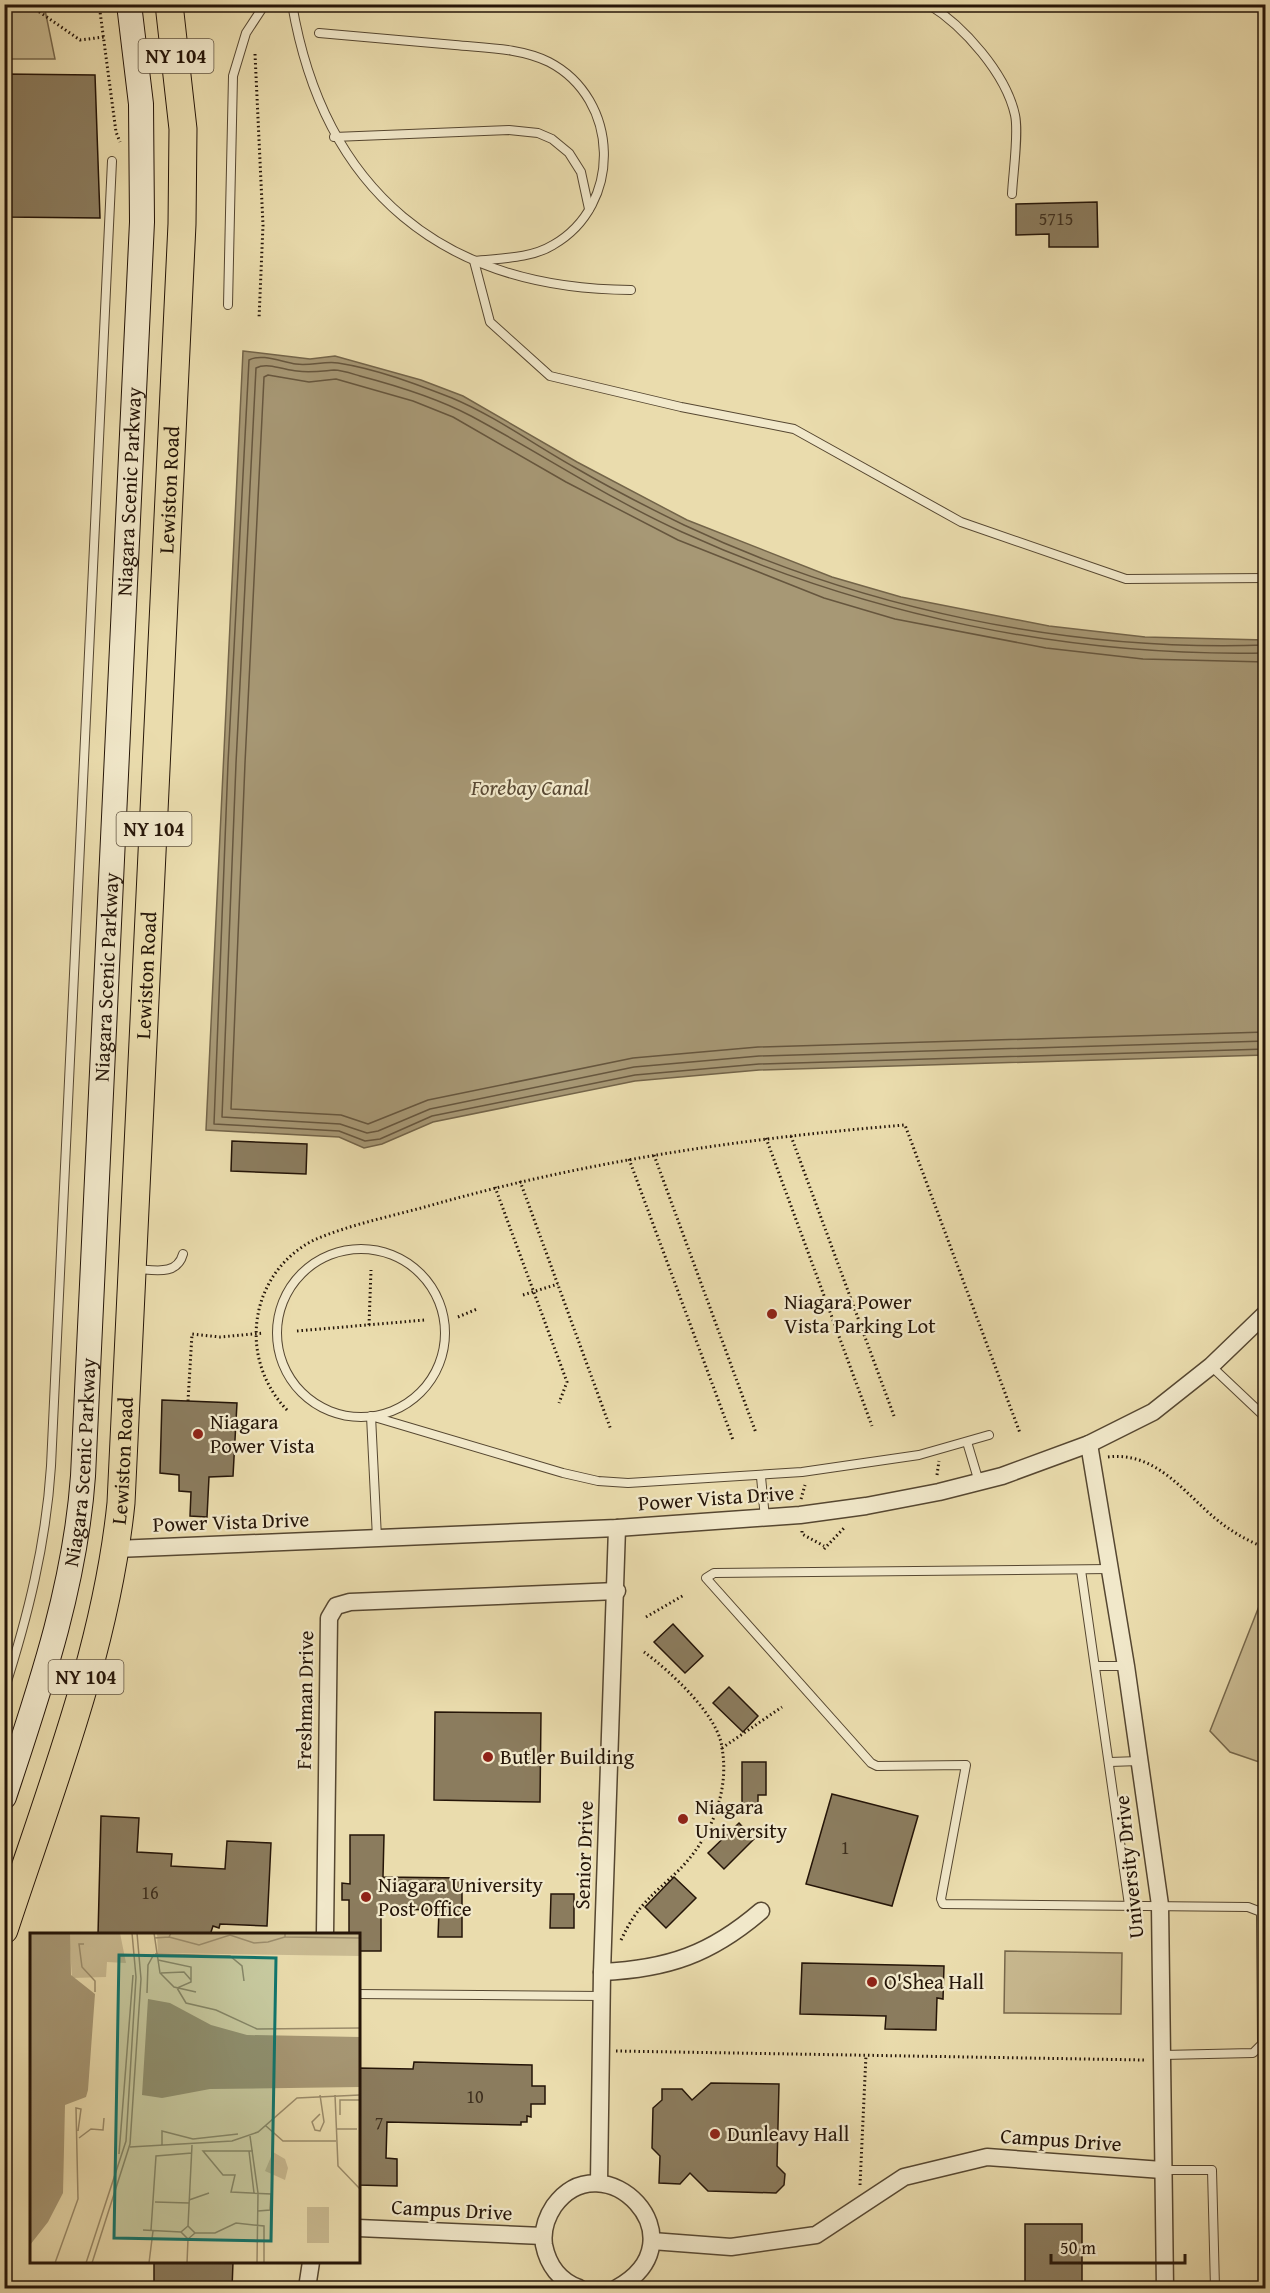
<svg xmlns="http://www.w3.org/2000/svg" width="1270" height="2293" viewBox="0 0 1270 2293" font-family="'Gentium Book Plus',serif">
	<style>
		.green { fill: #c9ba91; stroke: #77684c; stroke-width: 1.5 }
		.water { fill: #a79875; stroke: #736449; stroke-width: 1.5 }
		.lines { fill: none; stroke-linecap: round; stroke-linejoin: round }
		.shore { stroke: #66563e; stroke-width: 1.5 }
		.building { fill: #8b7c5e; stroke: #251508; stroke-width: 1.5 }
		.lane-casing { stroke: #564731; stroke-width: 10 }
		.street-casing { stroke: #564731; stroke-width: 19 }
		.secondary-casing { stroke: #251508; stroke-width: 26 }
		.primary-casing { stroke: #251508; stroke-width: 29 }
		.path { stroke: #251508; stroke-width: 3; stroke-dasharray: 1.5 3; stroke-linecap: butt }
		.lane { stroke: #f1e8ca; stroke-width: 8 }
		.street { stroke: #f1e8ca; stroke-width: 16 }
		.secondary { stroke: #f1e8ca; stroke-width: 24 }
		.primary { stroke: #eadcad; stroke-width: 27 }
		.poi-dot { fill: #8f2418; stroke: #f1e8ca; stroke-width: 2 }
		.labels { text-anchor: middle; stroke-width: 4.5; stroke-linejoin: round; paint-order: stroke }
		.number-label { font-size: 18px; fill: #3e2f1e }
		.shield { fill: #f1e8ca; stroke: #625442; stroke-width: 1.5 }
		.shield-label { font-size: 20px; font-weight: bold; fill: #251508 }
		.street-label { font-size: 21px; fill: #251508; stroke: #f1e8ca }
		.poi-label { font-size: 21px; fill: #251508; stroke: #f1e8ca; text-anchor: start }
		.water-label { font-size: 22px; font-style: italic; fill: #594934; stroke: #f1e8ca }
		.inset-road { fill: none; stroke: #9b8c6b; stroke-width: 1.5 }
		.view { fill: #0f766e; fill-opacity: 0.15; stroke: #0f766e; stroke-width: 3 }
		.inset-edge { fill: none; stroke: #251508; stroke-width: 3 }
	</style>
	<rect width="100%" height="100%" fill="#eadcad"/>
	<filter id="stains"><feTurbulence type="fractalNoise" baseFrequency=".00333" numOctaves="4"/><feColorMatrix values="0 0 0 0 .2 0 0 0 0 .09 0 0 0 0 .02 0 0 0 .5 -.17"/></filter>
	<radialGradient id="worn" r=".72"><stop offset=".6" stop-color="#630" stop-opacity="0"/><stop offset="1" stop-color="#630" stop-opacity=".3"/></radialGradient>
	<g class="green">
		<polygon points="4,5 44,5 55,59 5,59"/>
		<polygon points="1265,1591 1265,1764 1230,1752 1210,1731"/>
		<polygon points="1005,1951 1122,1953 1121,2014 1004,2013"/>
	</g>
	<polygon class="water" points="243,351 310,359 335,356 421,380 463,396 577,462 687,520 832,577 901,597 1049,626 1145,637 1265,640 1265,1055 759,1070 635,1081 433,1122 382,1144 364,1148 339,1137 206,1130"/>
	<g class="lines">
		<g class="shore">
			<path d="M1266,645c-198,7 -404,-36 -582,-120 -37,-18 -74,-37 -110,-58 -41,-23 -79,-51 -122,-69 -36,-14 -75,-29 -114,-35 -13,-2 -28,3 -42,1 -14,-2 -35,-11 -47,-4l-21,403 -14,361 125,7 26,10 15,-2 52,-23 203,-41 124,-11 507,-15"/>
			<path d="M1266,653c-201,4 -401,-38 -584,-121 -73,-33 -140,-78 -211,-116 -34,-18 -73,-30 -111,-40 -7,-2 -18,-6 -26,-6 -12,1 -24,3 -37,1 -12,-1 -30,-9 -41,-3l-20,395 -14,354 118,7 27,9 11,-2 52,-22 204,-42 125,-11 507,-15"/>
			<polyline points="1266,662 1143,659 1046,648 895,619 824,598 678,540 566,482 453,417 413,401 336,379 309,382 268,375 264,377 245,763 231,1109 341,1115 368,1124 428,1100 633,1058 758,1047 1266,1032"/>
		</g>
	</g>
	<g class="building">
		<polygon points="4,74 95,75 100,218 4,217"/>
		<polygon points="1097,202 1098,247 1049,247 1049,234 1016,235 1016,204"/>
		<polygon points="232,1141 307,1144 306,1174 231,1171"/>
		<polygon points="162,1400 237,1403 233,1476 209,1477 207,1517 190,1516 191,1492 179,1491 179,1475 160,1473"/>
		<polygon points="673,1624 703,1656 685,1673 654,1642"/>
		<polygon points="729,1687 758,1716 743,1732 713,1703"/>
		<polygon points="435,1712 541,1713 540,1802 434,1800"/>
		<polygon points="742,1762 766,1762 766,1795 758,1795 758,1804 742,1804"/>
		<polygon points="832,1794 918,1816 892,1906 806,1884"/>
		<polygon points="101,1816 139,1818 137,1852 172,1854 171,1866 225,1869 227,1841 271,1843 267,1926 220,1924 219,1928 213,1926 210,1935 98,1935"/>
		<polygon points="739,1823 754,1839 724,1869 708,1853"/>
		<polygon points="350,1835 384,1835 383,1877 462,1878 462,1937 438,1937 439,1910 381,1909 381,1951 358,1951 358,1935 349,1935 349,1900 342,1900 342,1883 350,1884"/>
		<polygon points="674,1877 696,1898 666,1928 645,1907"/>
		<polygon points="551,1894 574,1894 574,1928 550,1928"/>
		<polygon points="802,1963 944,1966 943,1999 937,1998 936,2030 885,2029 886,2016 800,2014"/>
		<polygon points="414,2062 532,2065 532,2086 545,2086 545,2104 531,2104 531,2117 527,2116 527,2122 521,2122 521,2125 387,2122 386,2158 397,2159 397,2186 358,2185 358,2068 413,2069"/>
		<polygon points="711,2083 779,2084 777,2166 785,2174 784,2185 776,2193 708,2191 690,2173 680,2184 659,2183 660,2156 652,2148 653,2108 662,2100 662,2089 682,2089 692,2100"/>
		<rect x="1025" y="2224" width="57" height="65"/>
		<polygon points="154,2262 233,2262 232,2289 154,2289"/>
	</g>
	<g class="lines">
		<defs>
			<g id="lane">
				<path d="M292,4c32,187 151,285 339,286"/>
				<path d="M928,4c36,22 78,70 87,111 4,18 -2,58 -3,79"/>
				<path d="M319,33c46,4 91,8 136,12 31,3 66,3 94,17 71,37 74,143 4,183 -23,14 -53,13 -79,16l16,61 60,54 131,31 113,22 167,93 165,57 140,-1"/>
				<polyline points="334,137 509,130 538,133 552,139 569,153 581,172 589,209"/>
				<polyline points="228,305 233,76 246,33 265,4"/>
				<circle cx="361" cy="1333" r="84"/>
				<path d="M137,1269c17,1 40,7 46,-15"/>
				<polyline points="1211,1366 1266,1418"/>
				<polyline points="967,1442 979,1482"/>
				<polyline points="761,1477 765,1518"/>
				<polyline points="377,1538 371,1416 563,1473 598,1481 628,1483 802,1472 919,1455 989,1435"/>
				<polyline points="1110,1569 714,1573 706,1578 871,1763 877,1766 966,1765 941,1899 943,1904 1248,1907 1261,1912 1262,2044 1253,2053 1163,2055"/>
				<polyline points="1081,1570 1129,1905"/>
				<polyline points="1096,1666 1126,1666"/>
				<path d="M4,1691c24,-75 42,-147 47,-225l61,-1305"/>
				<polyline points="1110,1762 1139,1761"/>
				<polyline points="358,1994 602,1996"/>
				<polyline points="1163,2170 1212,2170 1215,2288"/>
			</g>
			<g id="street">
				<polyline points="1089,1444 1126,1666 1160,1905 1165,2288"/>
				<polyline points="116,1549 617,1528 800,1515 866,1506 939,1492 1002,1476 1089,1444 1153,1412 1211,1366 1266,1313"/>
				<polyline points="325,1934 329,1618 336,1606 350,1602 617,1591"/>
				<path d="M602,1972c66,-3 109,-18 159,-61"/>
				<polyline points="599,2183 602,1972 617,1528"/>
				<polyline points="358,2228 543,2236"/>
				<polyline points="652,2241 731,2247 816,2235 904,2177 987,2157 1162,2170"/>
				<polyline points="307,2288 311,2262"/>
				<path d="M579,2288c-19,-7 -31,-23 -35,-43 -2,-14 2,-27 10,-39 49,-68 151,33 63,82"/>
			</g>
			<g id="secondary">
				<path id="s1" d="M4,1797c35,-106 71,-209 79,-321l59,-1254 -1,-118 -12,-100"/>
			</g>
			<g id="primary">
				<path id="s2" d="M4,1930c46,-140 102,-280 117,-427l61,-1279 1,-95 -14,-125"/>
			</g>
		</defs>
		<use href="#lane" class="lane-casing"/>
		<use href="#street" class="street-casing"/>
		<use href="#secondary" class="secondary-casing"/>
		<use href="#primary" class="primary-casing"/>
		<g class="path">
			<polyline points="28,4 80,40 104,37"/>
			<polyline points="99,4 116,132 120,142"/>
			<polyline points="255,54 263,225 259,319"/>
			<polyline points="791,1136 894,1416"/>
			<polyline points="766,1138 872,1426"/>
			<polyline points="654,1155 756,1433"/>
			<polyline points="629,1159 733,1440"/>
			<polyline points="520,1181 611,1430"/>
			<polyline points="495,1187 567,1382 559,1403"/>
			<polyline points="523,1295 558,1284"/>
			<polyline points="458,1317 477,1309"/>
			<polyline points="369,1325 371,1270"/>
			<polyline points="297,1331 425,1320"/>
			<polyline points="188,1401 192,1334 220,1337 264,1333"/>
			<path d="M287,1410c-50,-52 -38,-137 27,-170 37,-16 79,-24 118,-35 155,-44 313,-67 473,-80l115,308"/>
			<path d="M1108,1457c50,-6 78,39 113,66 13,10 29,19 45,25"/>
			<polyline points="937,1475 939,1461"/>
			<polyline points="801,1499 805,1485"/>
			<polyline points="802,1531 802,1534 824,1546"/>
			<polyline points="824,1549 845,1527"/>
			<polyline points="646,1617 684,1595"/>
			<path d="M644,1652c26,19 75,64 78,96l60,-41"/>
			<path d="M621,1940c17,-36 31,-44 58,-70 31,-31 51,-78 43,-122"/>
			<polyline points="616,2051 1144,2060 1144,2058"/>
			<polyline points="860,2185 866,2055"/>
		</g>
		<use href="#lane" class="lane"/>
		<use href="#street" class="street"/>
		<use href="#secondary" class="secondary"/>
		<use href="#primary" class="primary"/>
	</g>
	<g class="poi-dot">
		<circle cx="772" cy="1314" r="6"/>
		<circle cx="198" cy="1434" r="6"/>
		<circle cx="488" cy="1757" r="6"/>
		<circle cx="683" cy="1819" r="6"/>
		<circle cx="366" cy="1897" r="6"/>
		<circle cx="872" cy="1982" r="6"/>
		<circle cx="715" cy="2134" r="6"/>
	</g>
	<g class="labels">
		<g class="number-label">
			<text x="1056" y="225">5715</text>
			<text x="845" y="1854">1</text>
			<text x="150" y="1899">16</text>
			<text x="475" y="2103">10</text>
			<text x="379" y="2129">7</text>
		</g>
		<g class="shield">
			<rect x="138.5" y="39" width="75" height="34" rx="4.5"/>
			<rect x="116.5" y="812" width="75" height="34" rx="4.5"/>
			<rect x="48.5" y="1660" width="75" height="34" rx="4.5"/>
		</g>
		<g class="shield-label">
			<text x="176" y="63">NY 104</text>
			<text x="154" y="836">NY 104</text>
			<text x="86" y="1684">NY 104</text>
		</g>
		<g class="street-label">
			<text dy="7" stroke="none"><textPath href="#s2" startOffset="1458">Lewiston Road</textPath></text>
			<text dy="7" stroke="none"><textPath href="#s1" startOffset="1317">Niagara Scenic Parkway</textPath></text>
			<text dy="7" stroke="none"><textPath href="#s2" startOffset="972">Lewiston Road</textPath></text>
			<text dy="7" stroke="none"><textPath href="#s1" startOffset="831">Niagara Scenic Parkway</textPath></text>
			<text dy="7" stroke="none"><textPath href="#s2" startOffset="486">Lewiston Road</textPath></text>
			<text dy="7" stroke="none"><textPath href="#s1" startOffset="345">Niagara Scenic Parkway</textPath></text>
			<text transform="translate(716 1498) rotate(-4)" y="7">Power Vista Drive</text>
			<text transform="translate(231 1522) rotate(-2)" y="7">Power Vista Drive</text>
			<text transform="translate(305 1700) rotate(-89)" y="7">Freshman Drive</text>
			<text transform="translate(584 1855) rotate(-88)" y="7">Senior Drive</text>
			<text transform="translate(1129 1867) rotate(-96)" y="7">University Drive</text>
			<text transform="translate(1061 2140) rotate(4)" y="7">Campus Drive</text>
			<text transform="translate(452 2210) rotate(3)" y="7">Campus Drive</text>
		</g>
		<g class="poi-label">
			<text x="784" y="1309">Niagara Power<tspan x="784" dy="24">Vista Parking Lot</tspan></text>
			<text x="210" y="1429">Niagara<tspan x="210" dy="24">Power Vista</tspan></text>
			<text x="500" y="1764">Butler Building</text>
			<text x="695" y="1814">Niagara<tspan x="695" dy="24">University</tspan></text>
			<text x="378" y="1892">Niagara University<tspan x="378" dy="24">Post Office</tspan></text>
			<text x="884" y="1989">O'Shea Hall</text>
			<text x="727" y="2141">Dunleavy Hall</text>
		</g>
		<g class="water-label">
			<text x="530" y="795">Forebay Canal</text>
		</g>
	</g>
	<g transform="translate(30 1933)">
		<rect width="330" height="330" fill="#eadcad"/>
		<path d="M39,0h51l6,30 -19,-1 -1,15 -34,1zM127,0h203v23l-202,-3zM243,219l12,7 3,9 -3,12 -20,-9zM277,274h22v36h-22z" fill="#c9ba91"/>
		<path d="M0,0h40l1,42 24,19 -7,96 -2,7 -21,8 -2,88 -15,29 -18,23zM118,66l22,4 41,22 36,10 113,2v50l-150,2 -48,9 -20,-3z" fill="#a79875"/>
		<path class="inset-road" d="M124,0l6,40 14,14 22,5M139,4l30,8 31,-10 24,8 14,-1 17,-5v-4M255,4l75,1M124,5l15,-1 2,-4M54,11h-5l3,23 13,14v11M125,21l75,2 12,10 2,15M128,27l33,7v15l-14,6 9,15 30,7 41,19 103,-1M131,40l23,-1 7,8M117,60l1,-28 6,-11M305,162l3,71 22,23M290,181l-8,8 3,8 5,1 4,-9 -4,-27M310,182v-15h20M236,193l17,15h53M306,196h21M220,203l8,57 -1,70M49,205l12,-9 12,1 1,-12M132,213v-15l31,8 45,-5M100,214l102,-6 26,-9 39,-34 63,-3M219,218l5,42M223,218h-50l20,24h12l-4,17 40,2 -1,16 -12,1M89,221l14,-179M159,267l20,-7M125,269l34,1M158,293l4,-81M113,297l38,2M121,297l5,-74 36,-3M165,300h20l21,-10 28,3v37M158,306l-7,-7 7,-6M158,306l7,-6 -7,-7M25,330l23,-64 -2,-91 5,1 -3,22M56,330l40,-122 10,-164 -4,-44M62,330l38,-119 11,-165 -4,-46M119,330l4,-32M157,330l1,-24"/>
		<path class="view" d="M89,22l157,3 -5,283 -157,-3z"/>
		<rect width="330" height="330" class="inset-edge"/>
	</g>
	<rect width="1270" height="2293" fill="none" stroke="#eadcad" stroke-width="24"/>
	<rect x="6" y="6" width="1258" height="2281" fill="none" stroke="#251508" stroke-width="3"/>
	<rect x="12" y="12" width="1246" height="2269" fill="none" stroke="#251508" stroke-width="1.5"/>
	<path d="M1051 2254v9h134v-9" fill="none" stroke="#251508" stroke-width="3"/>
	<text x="1060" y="2254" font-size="18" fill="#251508" stroke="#f1e8ca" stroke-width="4.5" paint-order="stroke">50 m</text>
	<rect width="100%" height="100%" filter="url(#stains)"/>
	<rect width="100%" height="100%" fill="url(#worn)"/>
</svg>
